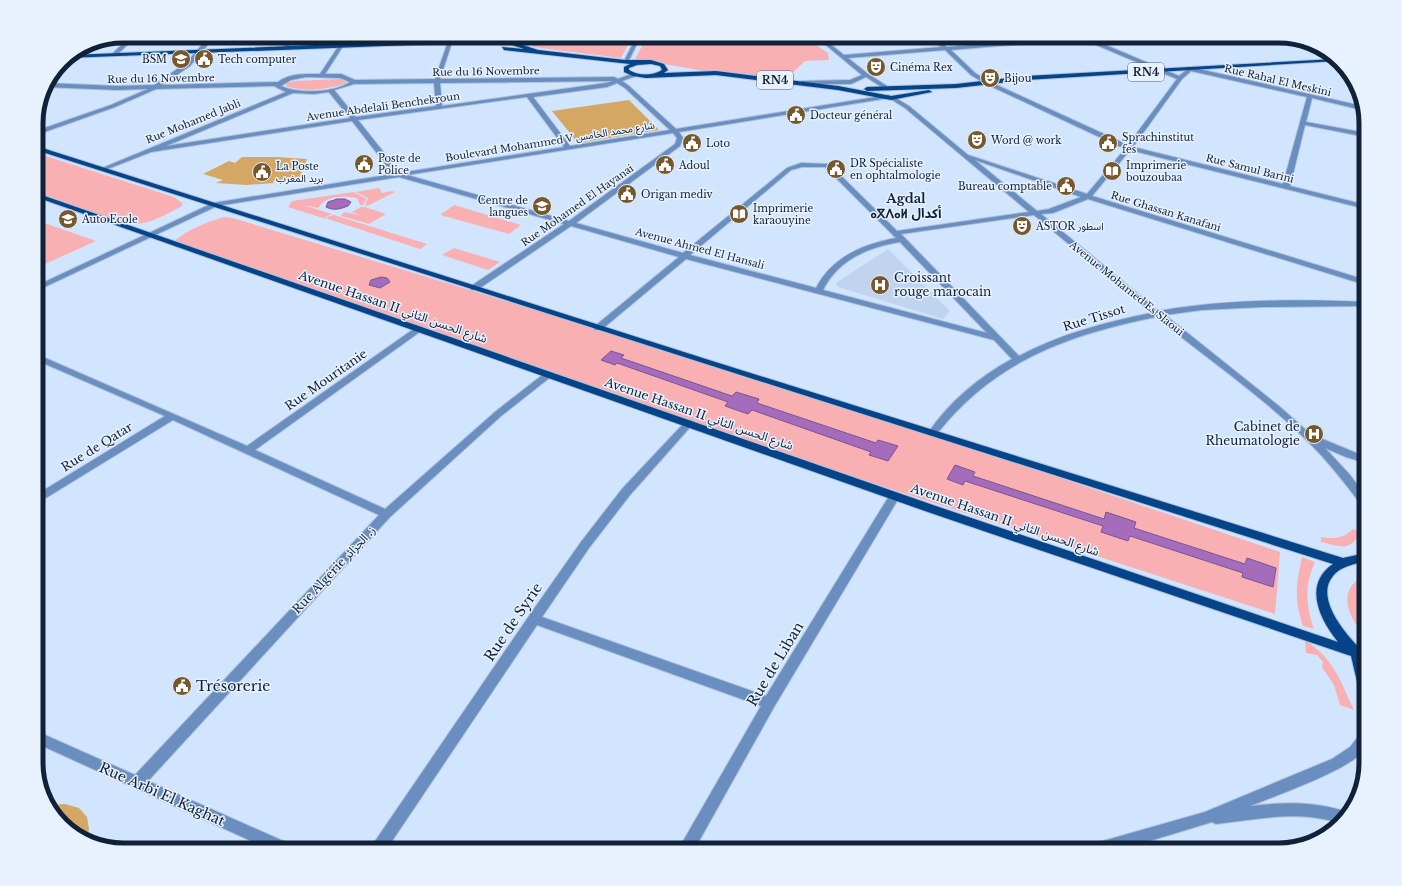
<svg xmlns="http://www.w3.org/2000/svg" width="1402" height="886" viewBox="0 0 1402 886" font-family="'Libre Baskerville','Noto Sans Arabic','Noto Sans Tifinagh',serif">
	<style>
		.built { fill: #c0d4ef }
		.green { fill: #f9b0b3 }
		.water { fill: #a46cba; stroke: #785693 }
		.building { fill: #d4a765 }
		.lines { fill: none; stroke-linecap: round; stroke-linejoin: round }
		.minor-casing { stroke: #afc2da; stroke-width: 2 }
		.major-casing { stroke: #afc2da; stroke-width: 2 }
		.minor { fill: #698ebf; fill-rule: evenodd }
		.major { fill: #064489; fill-rule: evenodd }
		.labels { text-anchor: middle; stroke-width: 3; stroke-linejoin: round; paint-order: stroke }
		.far-poi-label { font-size: 10px; fill: #102138; stroke: #e8f1fe; text-anchor: start }
		.far-street-label { font-size: 10px; fill: #102138; stroke: #e8f1fe }
		.shield { fill: #e8f1fe; stroke: #515f73; stroke-width: 1 }
		.shield-label { font-size: 11px; font-weight: bold; fill: #102138 }
		.poi-label { font-size: 12px; fill: #102138; stroke: #e8f1fe; text-anchor: start }
		.street-label { font-size: 12px; fill: #102138; stroke: #e8f1fe }
		.far-district-label { font-size: 13px; font-weight: bold; fill: #102138; stroke: #e8f1fe }
		.near-street-label { font-size: 14px; fill: #102138; stroke: #e8f1fe }
		.near-poi-label { font-size: 14px; fill: #102138; stroke: #e8f1fe; text-anchor: start }
		.rim { fill: none; stroke: #102138; stroke-width: 5 }
	</style>
	<rect width="100%" height="100%" fill="#d2e5fe"/>
	<polygon class="built" points="888,249 950,311 943,319 838,287 836,283"/>
	<g class="green">
		<polygon points="803,36 828,53 829,60 805,61 786,79 716,73 635,59 647,37"/>
		<polygon points="631,39 621,58 533,47 535,41"/>
		<path d="M341,79l7,4c-21,6 -41,10 -62,3v-3l9,-2z"/>
		<path d="M36,153l138,44 8,6v3c-21,11 -34,20 -58,18l-88,-29z"/>
		<polygon points="379,188 382,193 392,191 395,192 367,206 365,205 368,198 356,192"/>
		<path d="M354,192l11,6 1,2 -3,5h-3l-3,-7c-15,-2 -30,-3 -39,10l-15,-3 29,9 -7,3 1,2 -38,-12 4,-6z"/>
		<polygon points="454,205 521,225 509,234 440,215"/>
		<polygon points="361,207 365,207 386,214 369,224 341,216 344,212 360,215 352,212"/>
		<polygon points="334,215 427,244 420,249 328,219 326,217"/>
		<path d="M224,217l9,1 473,144 257,83 317,107 -5,62 -617,-201 -479,-169 -3,-4c12,-11 32,-18 48,-23z"/>
		<polygon points="36,220 96,241 36,268"/>
		<polygon points="454,248 500,262 488,270 442,255"/>
		<path d="M1353,529l9,3c-15,20 -18,15 -41,10v-5c13,2 22,2 32,-8z"/>
		<path d="M1302,557l13,5c-11,24 -9,43 -1,67l-11,-3c-9,-29 -7,-40 -1,-69z"/>
		<path d="M1366,576v61c-18,-18 -31,-50 0,-61z"/>
		<path d="M1305,640c30,20 34,39 49,70l-14,-5 -6,-20 -12,-18 1,-5 -6,-7 -11,-2z"/>
	</g>
	<g class="water">
		<path d="M337,199h8l6,3 -3,4c-8,3 -14,5 -22,1l2,-5z"/>
		<polygon points="381,277 387,278 390,282 380,288 369,285 371,280"/>
		<polygon points="611,351 624,355 621,358 732,396 736,392 759,399 757,403 876,443 878,440 898,446 888,461 869,455 871,452 752,410 748,414 725,406 728,402 617,363 615,365 601,360"/>
		<polygon points="955,465 975,472 973,476 1104,519 1106,512 1136,522 1134,528 1245,564 1247,558 1276,568 1273,587 1242,577 1243,573 1130,536 1128,541 1101,532 1103,526 965,481 963,485 947,479"/>
	</g>
	<g class="building">
		<polygon points="629,100 659,130 578,143 552,111"/>
		<polygon points="242,157 277,157 307,159 300,177 273,181 274,183 247,185 216,183 223,180 203,174 229,161 235,163"/>
		<polygon points="65,804 79,808 87,817 89,829 87,839 75,835 47,805"/>
	</g>
	<g class="lines">
		<defs>
			<g id="minor">
				<polygon points="131,36 136,36 116,56 112,56 112,54"/>
				<path d="M210,36h5l-25,30 -28,19 116,-3c11,-9 28,-8 42,-8l20,-30 3,2 -18,28h16l14,6 80,-1 15,-43h4l-14,43 174,-2 4,2 16,-6 3,2 -1,1 -14,5 7,5 47,43 212,-34 6,2 15,9 59,49 119,39 38,-45 -141,-66 -13,-8 -26,-25 -97,8 20,16 19,12v2l-2,1 -19,-12 -15,7h-51l-1,-1 3,-2 48,-1 12,-5 -47,-39h5l24,19 97,-8 -15,-11h5l16,11 132,-11h20l-10,2 90,38 11,-9 172,39v4l-50,-12 -6,24 60,11v4l-61,-12 -15,61 76,19v4l-236,-59 -38,46 274,84v5l-278,-86 -35,14 -12,1 118,97c67,-12 140,-12 207,-9v4l-103,1 -61,3 -37,5 115,92 34,30 6,1 46,19v6l-20,-6 -21,-9 25,27 16,21v11l-4,-1c-13,-18 -26,-34 -40,-50 -49,-53 -111,-94 -166,-139 -89,18 -162,44 -220,118l-3,1 -5,-3c21,-31 51,-56 84,-74l-18,-19 -308,-81 -85,71h-6l-1,-2 1,-2 84,-69 -108,-31 -94,64h-6v-4l93,-62 -165,-47 -182,29 -181,85v-5l177,-83 180,-29 -41,-53 -201,31 -46,18 -5,-1 186,-77 -12,-6 -118,3 -41,18 -79,28v-4l75,-26 37,-16 -31,1 -73,-3 2,-4 71,3 37,-1 32,-22zM1082,39l95,40 -49,66 -140,-64 -13,-8 -24,-23zM1191,71l116,26 -24,87 -150,-37 49,-68zM306,77l34,1 10,4c-16,11 -52,12 -69,4l10,-6zM613,81l-7,2 -164,23 -2,-23zM434,83l2,23 -80,11 -22,-27 20,-6zM617,83l8,5 45,42 -100,16 -37,-49 74,-10zM329,92l21,26 -184,28 127,-53 21,1zM527,97l37,50 -164,26 -42,-53zM889,98l16,10 124,104 -132,19 -68,-67 -28,-1 -14,5 -104,85 -107,-30 104,-77 3,-8 -4,-6zM673,133l4,5 -2,6 -106,77 -162,-46zM975,160l106,37 -32,12 -12,2zM802,167h23l71,71c-33,6 -64,19 -80,50l-126,-33 101,-85zM1034,215l117,98c-45,9 -91,21 -132,43l-118,-122zM900,242l87,91 -164,-43c15,-30 45,-43 77,-48z"/>
				<polygon points="291,36 296,36 287,49 283,49"/>
				<polygon points="372,36 376,36 371,46 367,46"/>
				<polygon points="577,36 610,36 608,37 504,43 501,41 504,39"/>
				<polygon points="637,36 641,36 628,62 623,63"/>
				<polygon points="418,326 421,327 422,329 421,331 255,450 385,509 495,412 545,373 551,373 553,375 501,416 390,517 148,781 292,845 295,850 271,850 36,743 36,731 135,775 379,515 173,420 36,504 36,495 165,416 36,360 36,354 247,446"/>
				<polygon points="689,420 692,421 694,423 692,425 630,495 589,548 542,617 766,696 891,493 895,492 900,496 774,707 694,850 678,850 761,706 537,625 386,850 369,850 529,616 581,542 622,489 686,421"/>
				<path d="M1366,731c0,6 1,14 -1,18 -13,20 -90,47 -115,57 34,-4 67,-5 100,7l-11,10c-40,-13 -82,-4 -123,1l-4,-2 -92,28h-32l3,-5 5,-2 109,-31 127,-53 18,-12 11,-14z"/>
			</g>
			<g id="major">
				<path d="M491,38l20,3 27,9 87,10h26l13,4 4,6 -4,3 52,-2 122,15 53,10 38,-6 3,2 -41,8 -53,-10 -122,-15 -70,3 -13,-2 -9,-4v-5l6,-3 -126,-14 -2,-3 22,2 -15,-5 -18,-2 -425,16 5,-3zM651,64l9,2 2,4c-10,6 -23,6 -33,0v-2l8,-3z"/>
				<polygon points="1335,59 1337,61 1026,80 956,88 867,91 864,89 867,87 956,84 1026,76"/>
				<path d="M36,146l673,214 634,198 23,-5v8c-11,3 -25,5 -33,15 -20,23 17,64 33,78v41l-5,-1 -2,-4 -8,-34 -426,-145 -889,-314v-4l897,312 405,137c-19,-23 -35,-58 -5,-78l-1297,-414z"/>
			</g>
		</defs>
		<use href="#minor" class="minor-casing"/>
		<use href="#major" class="major-casing"/>
		<use href="#minor" class="minor"/>
		<use href="#major" class="major"/>
	</g>
	<defs>
		<symbol id="school-disc" viewBox="-11 -11 22 22"><circle r="9.5" fill="#76582c" stroke="#e8f1fe"/><path d="M0-5L7-2L0 1L-7-2ZM-4 1L0 2.5L4 1V4Q0 6-4 4Z" fill="#fff"/></symbol>
		<symbol id="civic-disc" viewBox="-11 -11 22 22"><circle r="9.5" fill="#76582c" stroke="#e8f1fe"/><path d="M-.6-6.5H3V-4.5H.6V-3L4-1V1h2V6H-6V1h2V-1L-.6-3ZM-1.2 2.5V6h2.4V2.5Z" fill="#fff"/></symbol>
		<symbol id="theatre-disc" viewBox="-11 -11 22 22"><circle r="9.5" fill="#76582c" stroke="#e8f1fe"/><path d="M-5-5.5Q0-4 5-5.5V0Q5 5 0 6Q-5 5-5 0ZM-3.3-2.5H-1v1.5H-3.3ZM1-2.5H3.3v1.5H1ZM-2.8 1Q0 5.5 2.8 1Z" fill="#fff"/></symbol>
		<symbol id="library-disc" viewBox="-11 -11 22 22"><circle r="9.5" fill="#76582c" stroke="#e8f1fe"/><path d="M-6-4Q-3-5.5-.7-3.5V5Q-3 3-6 4ZM6-4Q3-5.5 .7-3.5V5Q3 3 6 4Z" fill="#fff"/></symbol>
		<symbol id="hospital-disc" viewBox="-11 -11 22 22"><circle r="9.5" fill="#76582c" stroke="#e8f1fe"/><path d="M-5-5h3v3.5h4V-5h3V5h-3V1.5h-4V5h-3Z" fill="#fff"/></symbol>
	</defs>
	<g fill-rule="evenodd">
		<use href="#school-disc" x="170" y="48" width="22" height="22"/>
		<use href="#civic-disc" x="193" y="48" width="22" height="22"/>
		<use href="#theatre-disc" x="865" y="56" width="22" height="22"/>
		<use href="#theatre-disc" x="979" y="67" width="22" height="22"/>
		<use href="#civic-disc" x="785" y="104" width="22" height="22"/>
		<use href="#theatre-disc" x="966" y="129" width="22" height="22"/>
		<use href="#civic-disc" x="681" y="132" width="22" height="22"/>
		<use href="#civic-disc" x="1097" y="132" width="22" height="22"/>
		<use href="#civic-disc" x="353" y="153" width="22" height="22"/>
		<use href="#civic-disc" x="654" y="154" width="22" height="22"/>
		<use href="#civic-disc" x="825" y="158" width="22" height="22"/>
		<use href="#library-disc" x="1101" y="160" width="22" height="22"/>
		<use href="#civic-disc" x="251" y="161" width="22" height="22"/>
		<use href="#civic-disc" x="1055" y="175" width="22" height="22"/>
		<use href="#civic-disc" x="616" y="183" width="22" height="22"/>
		<use href="#school-disc" x="531" y="195" width="22" height="22"/>
		<use href="#library-disc" x="728" y="203" width="22" height="22"/>
		<use href="#school-disc" x="57" y="208" width="22" height="22"/>
		<use href="#theatre-disc" x="1011" y="215" width="22" height="22"/>
		<use href="#hospital-disc" x="869" y="274" width="22" height="22"/>
		<use href="#hospital-disc" x="1303" y="423" width="22" height="22"/>
		<use href="#civic-disc" x="171" y="675" width="22" height="22"/>
	</g>
	<g class="labels">
		<g class="far-poi-label">
			<text x="167" y="63" text-anchor="end">BSM</text>
			<text x="218" y="63">Tech computer</text>
			<text x="890" y="71">Cinéma Rex</text>
			<text x="1004" y="82">Bijou</text>
			<text x="810" y="119">Docteur général</text>
			<text x="1122" y="141">Sprachinstitut<tspan x="1122" dy="12">fes</tspan></text>
			<text x="991" y="144">Word @ work</text>
			<text x="706" y="147">Loto</text>
			<text x="378" y="162">Poste de<tspan x="378" dy="12">Police</tspan></text>
			<text x="850" y="167">DR Spécialiste<tspan x="850" dy="12">en ophtalmologie</tspan></text>
			<text x="679" y="169">Adoul</text>
			<text x="1126" y="169">Imprimerie<tspan x="1126" dy="12">bouzoubaa</tspan></text>
			<text x="276" y="170">La Poste<tspan x="276" dy="12">بريد المغرب</tspan></text>
			<text x="1052" y="190" text-anchor="end">Bureau comptable</text>
			<text x="641" y="198">Origan mediv</text>
			<text x="528" y="204" text-anchor="end">Centre de<tspan x="528" dy="12">langues</tspan></text>
			<text x="753" y="212">Imprimerie<tspan x="753" dy="12">karaouyine</tspan></text>
			<text x="82" y="223">Auto Ecole</text>
			<text x="1036" y="230">ASTOR اسطور</text>
		</g>
		<g class="far-street-label">
			<text transform="translate(486 71) rotate(-1)" y="4">Rue du 16 Novembre</text>
			<text transform="translate(161 78) rotate(-1)" y="4">Rue du 16 Novembre</text>
			<text transform="translate(1278 80) rotate(13)" y="4">Rue Rahal El Meskini</text>
			<text transform="translate(383 106) rotate(-8)" y="4">Avenue Abdelali Benchekroun</text>
			<text transform="translate(193 121) rotate(-22)" y="4">Rue Mohamed Jabli</text>
			<text transform="translate(550 141) rotate(-9)" y="4">Boulevard Mohammed V شارع محمد الخامس</text>
			<text transform="translate(1250 168) rotate(14)" y="4">Rue Samul Barini</text>
			<text transform="translate(577 205) rotate(-35)" y="4">Rue Mohamed El Hayanai</text>
			<text transform="translate(1166 211) rotate(17)" y="4">Rue Ghassan Kanafani</text>
			<text transform="translate(700 248) rotate(15)" y="4">Avenue Ahmed El Hansali</text>
			<text transform="translate(1127 288) rotate(39)" y="4">Avenue Mohamed Es Slaoui</text>
		</g>
		<g class="shield">
			<rect x="1128" y="63" width="36" height="18" rx="3"/>
			<rect x="757" y="71" width="36" height="18" rx="3"/>
		</g>
		<g class="shield-label">
			<text x="1146" y="76">RN4</text>
			<text x="775" y="84">RN4</text>
		</g>
		<g class="poi-label">
			<text x="894" y="282">Croissant<tspan x="894" dy="14">rouge marocain</tspan></text>
			<text x="1300" y="431" text-anchor="end">Cabinet de<tspan x="1300" dy="14">Rheumatologie</tspan></text>
		</g>
		<g class="street-label">
			<text transform="translate(393 307) rotate(19)" y="4">Avenue Hassan II شارع الحسن الثاني</text>
			<text transform="translate(1094 318) rotate(-17)" y="4">Rue Tissot</text>
			<text transform="translate(326 380) rotate(-35)" y="4">Rue Mouritanie</text>
			<text transform="translate(699 414) rotate(19)" y="4">Avenue Hassan II شارع الحسن الثاني</text>
			<text transform="translate(97 447) rotate(-32)" y="4">Rue de Qatar</text>
			<text transform="translate(1005 520) rotate(19)" y="4">Avenue Hassan II شارع الحسن الثاني</text>
			<text transform="translate(334 570) rotate(-47)" y="4">Rue Algérie ز. الجزائر</text>
		</g>
		<g class="far-district-label">
			<text x="906" y="203">Agdal<tspan x="906" dy="15">ⴰⴳⴷⴰⵍ أكدال</tspan></text>
		</g>
		<g class="near-street-label">
			<text transform="translate(513 622) rotate(-56)" y="5">Rue de Syrie</text>
			<text transform="translate(775 664) rotate(-59)" y="5">Rue de Liban</text>
			<text transform="translate(162 794) rotate(24)" y="5">Rue Arbi El Kaghat</text>
		</g>
		<g class="near-poi-label">
			<text x="196" y="691">Trésorerie</text>
		</g>
	</g>
	<path d="M0 0H1402V886H0ZM123 43H1279A80 80 0 0 1 1359 123V763A80 80 0 0 1 1279 843H123A80 80 0 0 1 43 763V123A80 80 0 0 1 123 43Z" fill="#e8f1fe" fill-rule="evenodd"/>
	<path class="rim" d="M123 43H1279A80 80 0 0 1 1359 123V763A80 80 0 0 1 1279 843H123A80 80 0 0 1 43 763V123A80 80 0 0 1 123 43Z"/>
</svg>
